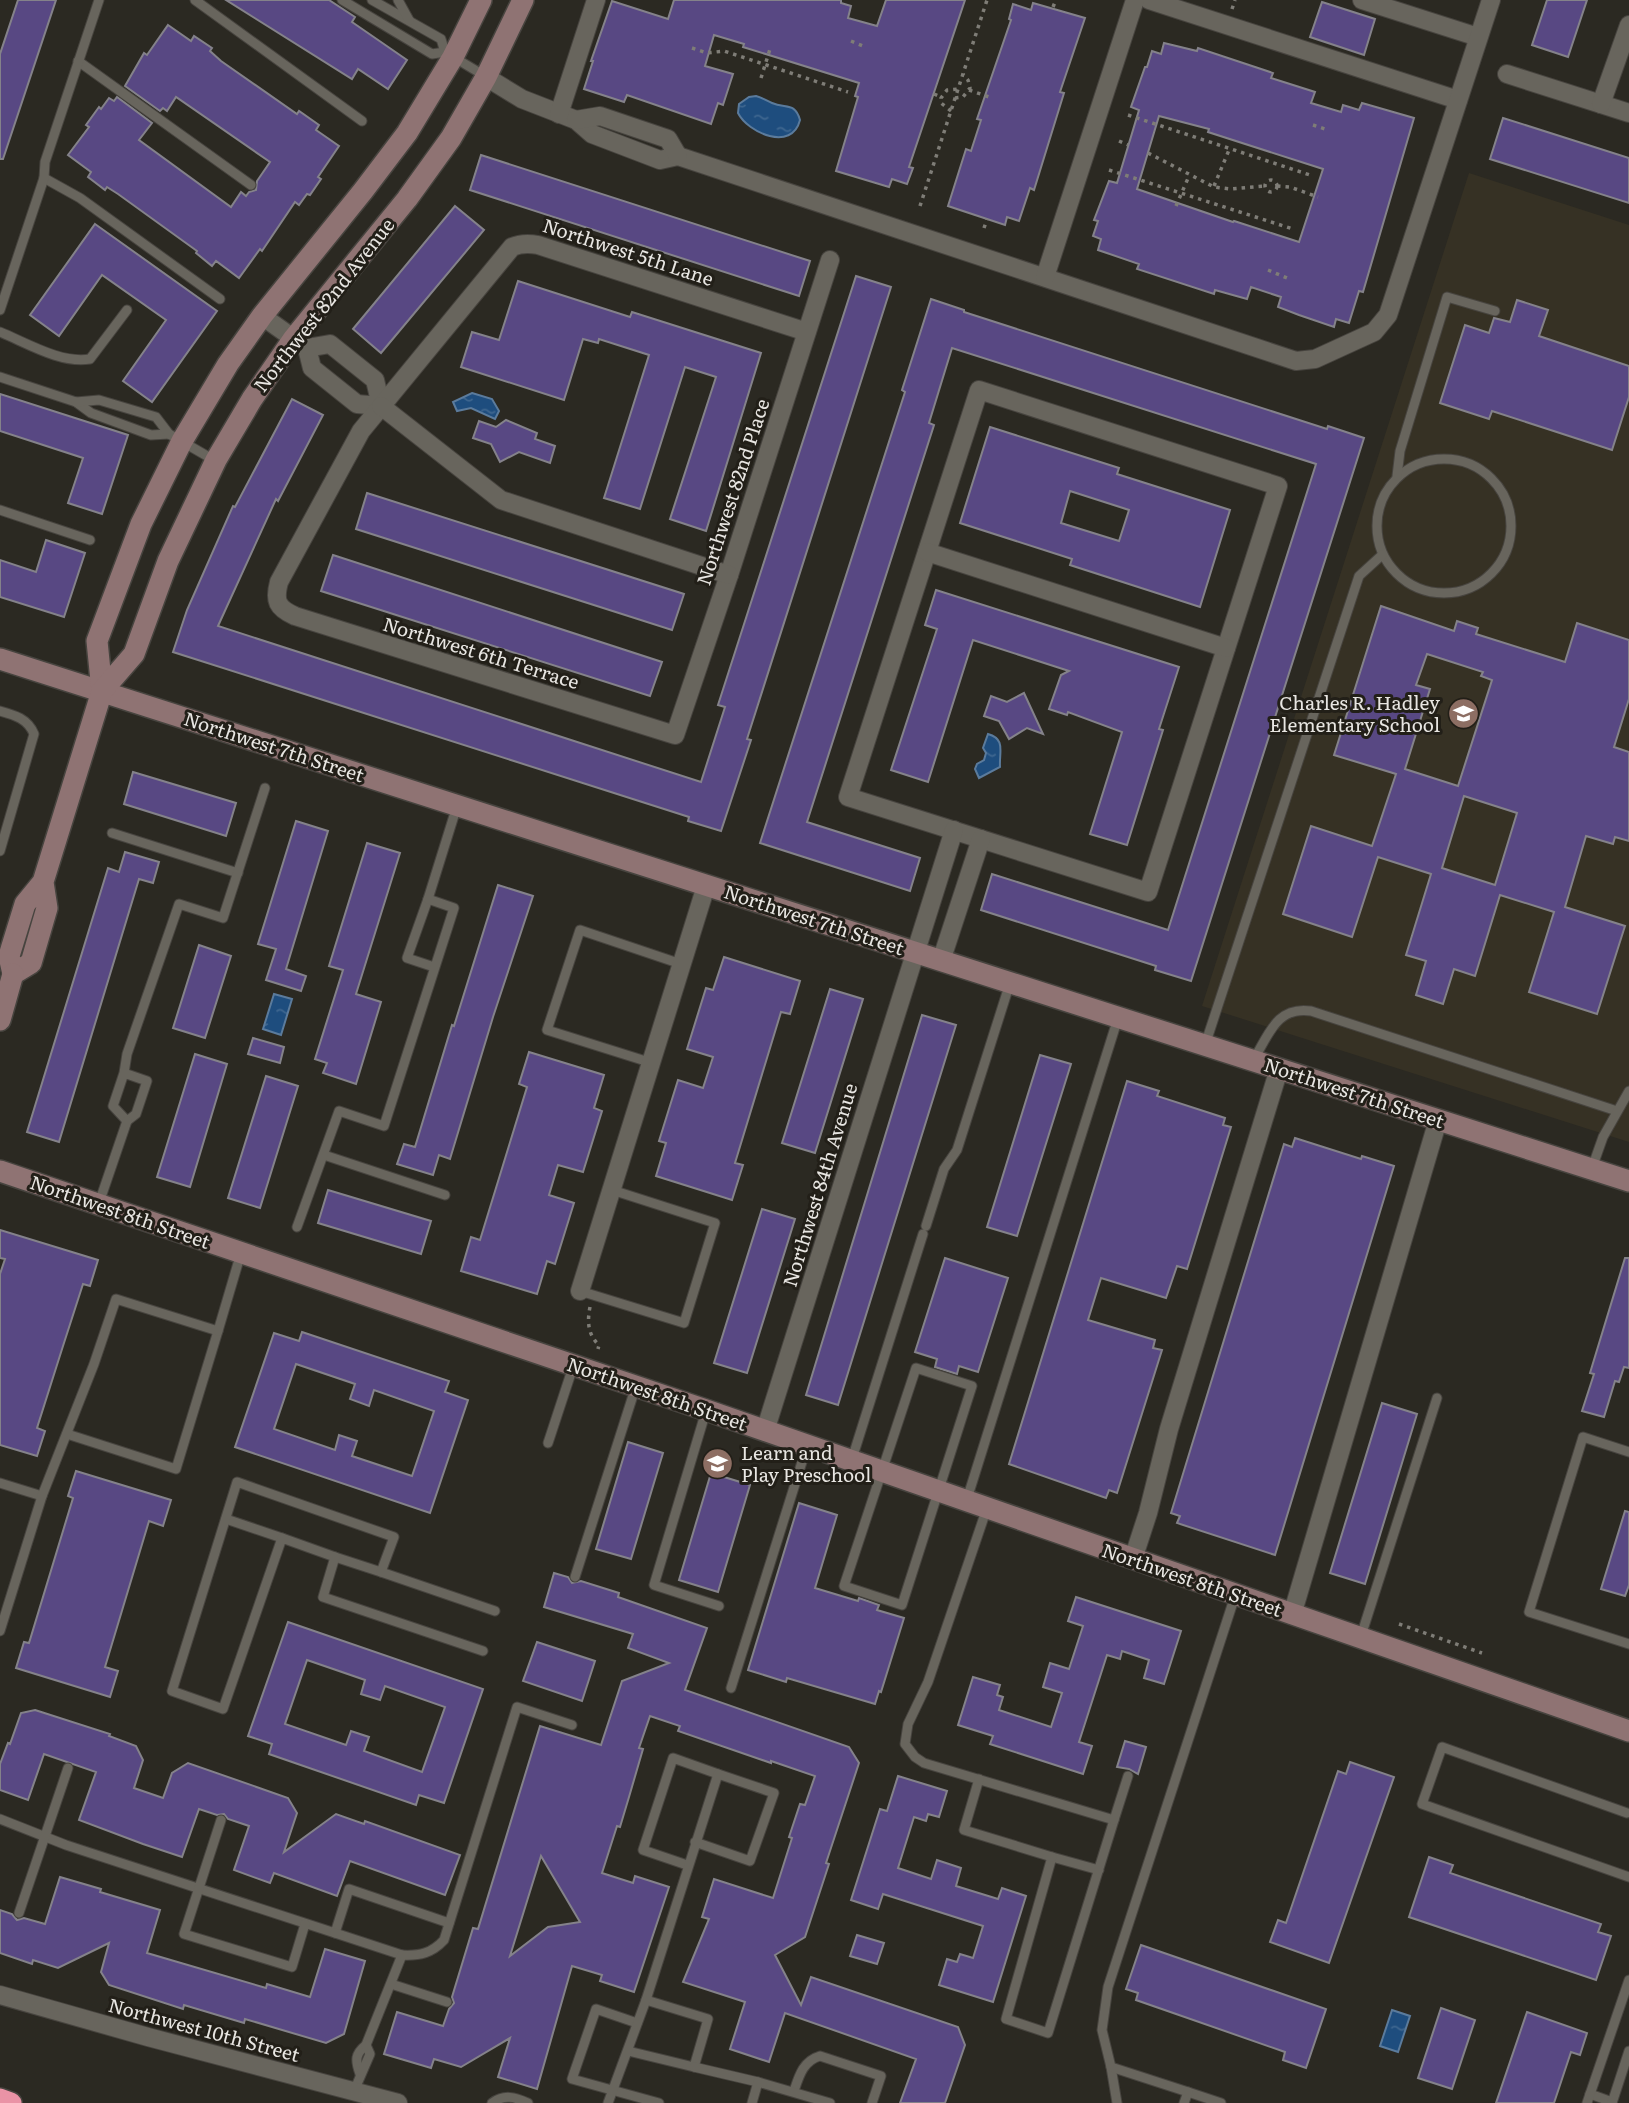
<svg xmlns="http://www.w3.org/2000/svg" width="1629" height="2103" viewBox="0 0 1629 2103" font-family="Literata,serif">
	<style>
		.built { fill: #363124 }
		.water { fill: url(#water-ripples); stroke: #5b7b9c; stroke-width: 2 }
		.building { fill: #584883; stroke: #84828a; stroke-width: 2; fill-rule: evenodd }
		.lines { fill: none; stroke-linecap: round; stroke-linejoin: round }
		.lane-casing { stroke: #47443f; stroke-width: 11 }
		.street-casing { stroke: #47443f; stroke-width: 20 }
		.secondary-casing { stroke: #47443f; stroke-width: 24 }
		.highway-casing { stroke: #47443f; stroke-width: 24 }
		.path { stroke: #7f7d77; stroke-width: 3.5; stroke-dasharray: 3.5 5; stroke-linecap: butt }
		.lane { stroke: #68655d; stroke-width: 9 }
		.street { stroke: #68655d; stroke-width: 18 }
		.secondary { stroke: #8f7373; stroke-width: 21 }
		.highway { stroke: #ea93a6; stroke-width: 21 }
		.labels { text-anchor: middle; stroke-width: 6; stroke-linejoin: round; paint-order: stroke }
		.street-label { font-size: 19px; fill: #e8e6e2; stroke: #221f18 }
		.poi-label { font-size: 19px; fill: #e8e6e2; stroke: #221f18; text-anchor: end }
	</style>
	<defs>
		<pattern id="water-ripples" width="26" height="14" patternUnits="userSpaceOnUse" patternTransform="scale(1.75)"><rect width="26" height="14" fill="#1e4d7e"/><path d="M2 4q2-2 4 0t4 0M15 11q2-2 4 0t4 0" fill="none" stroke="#3f6790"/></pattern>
	</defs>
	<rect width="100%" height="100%" fill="#2b2922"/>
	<polygon class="built" points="1469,173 1629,225 1629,1142 1202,1006"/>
	<g class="water">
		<path d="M756,96c7,2 11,5 16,7 14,6 23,-1 28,17 -8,32 -52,13 -62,-7l1,-9 10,-7z"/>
		<polygon points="472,393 492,399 499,411 495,419 471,408 457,411 453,402"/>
		<path d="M988,734c18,5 11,18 12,33l-21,11 -4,-9 2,-5 7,-4 2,-7 -3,-5z"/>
		<polygon points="274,994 292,999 281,1035 263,1029"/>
		<polygon points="1392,2010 1410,2016 1398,2052 1380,2046"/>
	</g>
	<g class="building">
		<polygon points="18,0 56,0 3,159 0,159 0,54"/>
		<polygon points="226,0 329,0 355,17 352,22 407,60 388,89 358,69 352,79"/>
		<polygon points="674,0 841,0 841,3 851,6 848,18 877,26 886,0 965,0 909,167 913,168 907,184 892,179 889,187 836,171 858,97 855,96 859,83 743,47 744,44 714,35 705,66 733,74 723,105 718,103 711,124 627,95 624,102 584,89 593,61 591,61 612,1 668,19"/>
		<polygon points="1547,0 1587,0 1568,57 1532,45"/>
		<polygon points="1322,2 1375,19 1364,55 1310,37"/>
		<polygon points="1033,3 1085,18 1060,92 1064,93 1034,190 1030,188 1019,221 1007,217 1005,225 948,206 966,149 971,151 981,120 977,119 1011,20 1009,19 1013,4 1031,10"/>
		<polygon points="168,25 191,41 194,36 212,48 210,51 221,61 297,114 299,111 319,125 316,130 339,146 318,177 321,179 310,195 307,194 299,205 295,202 262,251 260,249 239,278 216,261 212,266 196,253 197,251 118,194 107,187 105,190 88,177 91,172 68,155 89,127 86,125 99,107 101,109 109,98 114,101 117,97 152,123 139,140 231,207 241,192 246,196 249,192 256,190 257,181 270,162 176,97 167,111 163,108 160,111 125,86 144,53 147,55"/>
		<path d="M1164,43l33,8 1,-3 75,25 -2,5 44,14 -4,11 30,9 2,-7 16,5 3,-7 52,15 -51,174 -4,-1 -10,32 -13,-4 -2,8 -35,-12 -21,-8 3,-10 -30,-10 -4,12 -32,-9 -1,4 -77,-25 2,-5 -41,-14 3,-11 -8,-3 5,-15 -4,-1 15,-39 8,2 22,-73 -8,-3 14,-40h2l5,-16 9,3zM1159,116l50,13 -1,3 115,37 -24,73 -65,-21 -1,1 -96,-33z"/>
		<polygon points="1503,118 1629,158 1629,203 1490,159"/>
		<polygon points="481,155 810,261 799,296 470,190"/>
		<polygon points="455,206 484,230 381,353 353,329"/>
		<polygon points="95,224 217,311 152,402 123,381 166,320 102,275 59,336 30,315"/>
		<polygon points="856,276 891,287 747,739 751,740 721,831 688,821 689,817 173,652 187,610 233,506 235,507 292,399 323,415 278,501 276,499 218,626 701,782 725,707 718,705"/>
		<polygon points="518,281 630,317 632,312 761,353 706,531 670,519 716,377 685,367 640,509 604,498 649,355 599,339 598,343 583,339 564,400 461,367 472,332 499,340"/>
		<polygon points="931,299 964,310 964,312 1327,429 1328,426 1364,438 1191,981 1155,970 1156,966 981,910 992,874 1168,930 1316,464 952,348 929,423 934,425 807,822 920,858 910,891 760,843 905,392 902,390"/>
		<polygon points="1517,300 1548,310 1539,336 1629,366 1629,397 1612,450 1492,411 1489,419 1440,403 1465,325 1489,333 1494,318 1510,322"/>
		<polygon points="0,394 128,435 102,514 68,503 83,458 0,431"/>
		<polygon points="506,420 537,433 535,439 555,446 550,463 519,452 500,462 491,444 473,438 479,421 496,427"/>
		<path d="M990,427l129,41 -2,6 113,36 -30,97 -130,-42 2,-6 -112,-36zM1070,491l59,19 -10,31 -58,-18z"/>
		<polygon points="367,493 684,594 672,630 356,529"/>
		<polygon points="46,540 85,553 64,617 0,597 0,560 36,572"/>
		<polygon points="333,555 662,662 650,696 321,591"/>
		<polygon points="936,590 1179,667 1159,729 1163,730 1127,845 1090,834 1122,732 1068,712 1067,715 1049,709 1061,675 1069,671 973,640 928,782 891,770 937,629 925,625"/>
		<path d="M1381,606l73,25 3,-10 21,7 -2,6 89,28 12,-39 52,17v59l-15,48 15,5v89l-14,-4 -2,7 -27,-8 -21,71 60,19 -28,88 -68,-22 25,-80 -54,-17 -25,81 -21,-7 -11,35 -27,-9 10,-34 -20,-6 25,-81 -53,-17 -26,80 -69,-23 28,-88 61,20 24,-72 -62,-19zM1427,654l56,18 -2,4 11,4 -34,106 -53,-17 25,-80 -14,-4zM1464,796l53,17 -22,72 -53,-17z"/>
		<polygon points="1024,693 1043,734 1027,728 1009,739 999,721 984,716 991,696 1007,702"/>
		<polygon points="133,772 236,803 226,836 124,804"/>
		<polygon points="296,821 328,831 286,969 306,976 301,991 266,980 276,949 258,944"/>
		<polygon points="367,843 400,853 356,994 381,1002 356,1084 323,1073 327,1063 315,1059 343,970 329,966"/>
		<polygon points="125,852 159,862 153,883 139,879 59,1142 27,1132 108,868 119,872"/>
		<polygon points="498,885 533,896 493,1017 450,1159 439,1155 433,1175 397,1164 404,1144 415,1147 452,1025 454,1026"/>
		<polygon points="199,945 231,956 205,1038 173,1028"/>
		<polygon points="724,957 800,981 790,1014 781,1012 735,1163 743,1165 732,1200 656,1176 666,1143 659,1141 678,1080 703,1088 713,1057 687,1049 706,988 713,990"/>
		<polygon points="830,989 863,999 815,1153 782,1143"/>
		<polygon points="922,1015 956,1025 838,1405 806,1395"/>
		<polygon points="253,1038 284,1047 280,1063 248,1054"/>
		<polygon points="529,1052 604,1075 594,1108 602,1111 583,1172 558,1165 549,1195 574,1203 555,1264 547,1261 537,1294 461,1271 471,1237 480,1240 527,1087 519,1084"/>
		<polygon points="195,1054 227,1064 190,1187 157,1177"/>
		<polygon points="1040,1055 1071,1064 1017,1236 987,1227"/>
		<polygon points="266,1076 298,1086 260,1208 228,1198"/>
		<polygon points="1127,1081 1159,1091 1157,1096 1225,1118 1223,1125 1231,1127 1187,1269 1177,1266 1166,1298 1101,1278 1088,1320 1155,1340 1153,1348 1162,1350 1117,1493 1109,1490 1106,1498 1009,1464"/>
		<polygon points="1295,1138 1361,1159 1362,1156 1394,1166 1275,1555 1177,1523 1180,1516 1171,1513 1284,1144 1292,1147"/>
		<polygon points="328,1190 431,1221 421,1254 318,1223"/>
		<polygon points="762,1209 795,1219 747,1373 714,1363"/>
		<polygon points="0,1230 98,1260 90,1286 83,1284 63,1346 37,1428 45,1431 37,1456 0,1445 0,1274 5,1259 0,1258"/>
		<polygon points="945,1258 1008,1278 978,1372 959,1366 957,1374 935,1367 937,1359 915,1352"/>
		<polygon points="1625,1258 1629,1258 1629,1368 1624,1367 1619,1382 1615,1381 1604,1417 1582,1411 1594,1374 1590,1373"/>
		<path d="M302,1332l147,49 -4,11 23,8 -38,113 -195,-66 39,-114 25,8zM296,1364l59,20 -5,15 19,7 5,-16 60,21 -22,65 -60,-20 5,-15 -18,-6 -4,15 -61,-21z"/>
		<polygon points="1382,1403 1417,1414 1365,1584 1330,1573"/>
		<polygon points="628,1442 663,1453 631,1559 596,1549"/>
		<polygon points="76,1471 171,1500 163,1526 149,1521 105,1667 118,1671 110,1697 16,1668 24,1642 29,1643 73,1498 68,1496"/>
		<polygon points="711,1473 750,1485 718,1592 679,1580"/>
		<polygon points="799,1503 837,1515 815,1588 858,1601 859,1598 879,1605 877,1610 904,1618 881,1692 879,1691 875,1704 787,1678 786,1682 748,1670"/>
		<polygon points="1625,1511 1629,1512 1629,1585 1625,1596 1601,1589"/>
		<path d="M554,1573l14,4 4,6 9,-2 38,12 -1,4 89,31 -22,62 164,57 10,16 -33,100 3,1 -24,73 -30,18 26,50 10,-28 147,50 7,18 -20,58h-45l16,-44 -131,-46 -16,49 -39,-13 15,-47 -62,-20 26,-63 -7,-2 12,-38 59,19 19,-60 -3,-1 11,-33 5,1 10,-29 -44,-15v2l-93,-32 2,-5 -30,-10 -11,32 4,1 -14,48 -9,30 -3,-1 -15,47 31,10 2,-7 34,11 -35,105 -34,-11 2,-6 -30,-9 -35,123 -39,-12 12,-39 -49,29 -27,-8 -3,9 -47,-14 13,-42 46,14 6,-17 5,-6 -2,-6 21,-69 5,1 62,-203 61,19 21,-64 47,-18 -41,-15 5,-14 -89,-27zM541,1856l39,66 -32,5 -38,29z"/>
		<polygon points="1076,1597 1181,1631 1164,1684 1144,1678 1149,1660 1122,1651 1120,1659 1107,1655 1079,1742 1092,1746 1083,1774 990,1744 993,1736 958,1725 973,1677 1000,1685 997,1695 1003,1697 999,1710 1051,1727 1062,1693 1043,1687 1050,1663 1069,1669 1083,1626 1068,1621"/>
		<path d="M288,1622l195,67 -39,114 -25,-8 -3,10 -147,-51 3,-10 -24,-8zM307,1660l58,20 -4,14 19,6 5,-14 60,21 -23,65 -58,-21 5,-14 -18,-6 -5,14 -61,-21z"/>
		<polygon points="537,1642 595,1661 582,1701 523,1681"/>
		<polygon points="35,1710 110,1734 109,1736 136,1746 143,1760 134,1788 163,1798 172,1773 188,1763 288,1798 297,1813 284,1852 336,1814 364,1824 365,1821 460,1855 445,1895 350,1861 337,1896 274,1873 270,1883 234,1870 249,1826 228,1819 224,1814 217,1815 199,1809 182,1857 143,1844 79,1820 96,1772 44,1754 28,1800 0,1790 0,1764 8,1743 10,1744 21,1713"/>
		<polygon points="1125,1741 1146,1747 1138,1774 1129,1769 1117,1767"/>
		<polygon points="1350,1762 1394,1777 1329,1963 1270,1942 1278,1920 1286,1923 1338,1771 1346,1774"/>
		<polygon points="898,1776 947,1791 939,1817 928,1814 926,1821 914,1817 898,1868 931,1879 937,1860 961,1868 956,1886 998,1899 1002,1888 1026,1896 993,2002 939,1985 947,1959 957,1962 960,1954 973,1958 983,1926 883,1894 878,1909 851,1900 880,1809 887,1811"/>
		<polygon points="1429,1857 1453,1865 1450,1873 1601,1924 1598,1932 1611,1936 1596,1980 1409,1917"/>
		<polygon points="60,1877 101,1889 100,1892 160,1910 147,1953 266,1988 267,1984 310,1997 325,1949 365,1961 344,2034 326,2043 245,2019 244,2023 184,2005 183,2009 109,1985 101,1972 109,1943 58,1968 33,1960 32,1964 0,1953 0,1910 12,1914 17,1920 24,1918 45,1924"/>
		<polygon points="857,1935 884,1943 877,1964 850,1956"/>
		<polygon points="1141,1945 1326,2009 1306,2068 1283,2060 1285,2052 1136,2000 1138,1993 1126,1989"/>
		<polygon points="1441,2008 1475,2020 1452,2089 1418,2078"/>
		<polygon points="1527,2012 1587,2033 1580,2055 1571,2052 1554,2103 1496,2103"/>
	</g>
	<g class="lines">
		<defs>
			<g id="lane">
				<polyline points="195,0 362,121"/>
				<polyline points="342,0 432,54 445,52 485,76"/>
				<polyline points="372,0 441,39 445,52"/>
				<polyline points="398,0 409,20"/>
				<polyline points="78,61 251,185"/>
				<polyline points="44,178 80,198 220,299"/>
				<polyline points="0,310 44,178 45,162 99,0"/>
				<path d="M0,332c27,11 61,32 90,27l37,-49"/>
				<polyline points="0,377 76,402 91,413 151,435 169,434"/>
				<polyline points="76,402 99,400 156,417 169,434 214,460"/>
				<circle cx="1444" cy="526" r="67"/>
				<polyline points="1397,476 1400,451 1447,297 1495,311"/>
				<polyline points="0,510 90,540"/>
				<path d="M0,711c15,4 28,8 34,23l-34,117"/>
				<polyline points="112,833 238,873"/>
				<polyline points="428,899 407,958 434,967"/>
				<polyline points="1205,1045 1359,576 1382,555"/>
				<path d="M1254,1059c15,-25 23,-53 57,-48l306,100"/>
				<polyline points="652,1063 547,1030 580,930 681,964"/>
				<polyline points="124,1073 147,1081 136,1114 127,1121 113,1106 124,1073 127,1054 179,904 223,918 265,788"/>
				<polyline points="324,1155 445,1195"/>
				<polyline points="1592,1168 1603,1137 1629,1091"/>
				<polyline points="99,1203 127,1121"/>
				<polyline points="926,1226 944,1169 957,1150 1010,983"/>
				<polyline points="297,1227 339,1111 384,1126 454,908 428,899 457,806"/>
				<polyline points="580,1291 684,1323 715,1223 612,1190"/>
				<polygon points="916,1368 972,1386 902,1605 844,1586"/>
				<polyline points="706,1411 654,1585 719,1606"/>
				<polyline points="67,1434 176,1469 218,1331"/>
				<polyline points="548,1443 573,1367"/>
				<polyline points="1629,1452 1583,1437 1529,1612 1629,1644"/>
				<polyline points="852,1459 923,1234"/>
				<polyline points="0,1483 42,1496"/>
				<polyline points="967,1499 1118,1018"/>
				<polyline points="987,1508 928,1682 908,1724 905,1744 915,1757 924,1763 1114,1820 1048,2033 1006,2019 1052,1857 1099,1870"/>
				<polyline points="226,1519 282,1538"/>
				<polyline points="335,1557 381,1572"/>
				<polyline points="575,1577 636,1386"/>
				<polyline points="0,1631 42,1496 94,1364 116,1299 218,1331 241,1253"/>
				<polyline points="1361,1636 1437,1398"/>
				<polyline points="483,1651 323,1597 335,1557 282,1538 223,1709 172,1691 237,1482 394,1537 381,1572 495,1611"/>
				<polyline points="731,1688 807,1446"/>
				<polyline points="979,1779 964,1830 1052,1857"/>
				<polyline points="1627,1813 1442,1747 1422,1804 1629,1877"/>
				<polyline points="0,1819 66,1845 335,1933 349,1889 449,1923"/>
				<polyline points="221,1820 184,1934 292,1967 305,1924"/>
				<polyline points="1114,1820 1128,1776"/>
				<polyline points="687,1865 643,1850 673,1758 718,1774"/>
				<polyline points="19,1913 68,1768"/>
				<polyline points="335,1933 402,1955"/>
				<polyline points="391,1984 447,2002"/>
				<polyline points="637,2023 596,2009 572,2079 659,2103"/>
				<polyline points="628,2051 694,2067 708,2019 646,2000"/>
				<polyline points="694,2067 758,2082"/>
				<polyline points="1111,2067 1117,2103"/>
				<path d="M360,2074c-5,-14 -5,-20 6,-29l36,-90c18,1 30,-2 42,-15l73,-233 55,18"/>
				<polyline points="354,2091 370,2054 366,2045"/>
				<path d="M794,2091c5,-15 9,-30 26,-35l61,20 -9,27"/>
				<polyline points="1188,2092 1221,2103"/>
				<polyline points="1590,2094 1612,2102"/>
				<path d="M492,2103c12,-9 23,-6 36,0"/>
				<polyline points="608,2103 646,2000 718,1774 774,1793 750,1861 695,1842"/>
				<polyline points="752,2103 758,2082 830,2103"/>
				<polyline points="1184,2103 1188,2092 1111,2067 1102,2030 1108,1987 1235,1596"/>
				<polyline points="1587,2103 1629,1980"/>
				<polyline points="1612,2103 1629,2051"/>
			</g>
			<g id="street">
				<polyline points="1149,0 1458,100"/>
				<polyline points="1362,0 1478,37"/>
				<polyline points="1507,74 1629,113"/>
				<polyline points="486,77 522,99 576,120 592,134 660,160 678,156 1296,361 1315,359 1374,332 1388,315 1491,0"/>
				<polyline points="1601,104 1629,25"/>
				<polyline points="559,114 596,0"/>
				<polyline points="576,120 600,116 668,139 678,156"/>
				<polyline points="1045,277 1135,0"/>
				<polyline points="262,316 307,348 312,368 357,404 381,406 375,380 330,344 307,348"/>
				<path d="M807,332l-269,-87c-10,-2 -17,-2 -26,2l-151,184 -82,151c-5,19 -2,26 16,34l380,119 54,-160 101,-315"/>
				<polygon points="979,390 1278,486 1148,892 848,797"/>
				<polyline points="381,406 501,500 729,575"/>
				<polyline points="927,552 1226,648"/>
				<polyline points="941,961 981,839"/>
				<polyline points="580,1291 706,886"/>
				<polyline points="765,1431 954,830"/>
				<polyline points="1133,1559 1148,1513 1169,1429 1279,1069"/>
				<polyline points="1292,1615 1438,1120"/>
				<polyline points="0,1995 148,2037 398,2103"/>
			</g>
			<g id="secondary">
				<polyline points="0,659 1629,1181"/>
				<polyline points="102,691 97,641 141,524 182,441 228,364 262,316 363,191 407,133 453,57 481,0"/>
				<polyline points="43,882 47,908 31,963 13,974 9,956 25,904 43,882 102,691 134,654 168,561 216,460 252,399 294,338 407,199 451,138 486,77 523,0"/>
				<polyline points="0,1020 13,974"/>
				<polyline points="0,1171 706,1410 1629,1731"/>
			</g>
			<polyline id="highway" points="0,2099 11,2103"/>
		</defs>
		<use href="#lane" class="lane-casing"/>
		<use href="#street" class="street-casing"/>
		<use href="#secondary" class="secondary-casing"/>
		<use href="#highway" class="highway-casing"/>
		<g class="path">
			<polyline points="1053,7 1056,0"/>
			<polyline points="1232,9 1235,0"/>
			<polyline points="851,41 863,46"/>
			<polyline points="692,48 707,53 724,51 848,92"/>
			<polyline points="761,78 770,49"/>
			<polyline points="969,90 989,97"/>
			<polyline points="934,94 941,97"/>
			<polyline points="955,98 963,97 970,88 968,80 963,74"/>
			<polyline points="951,111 941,103 941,98 947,90 958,89"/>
			<polyline points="1128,115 1310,175"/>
			<polyline points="1313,125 1325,129"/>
			<polyline points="1119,141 1128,145"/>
			<polyline points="1148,153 1214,187 1230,189 1264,186"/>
			<polyline points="1109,170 1293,229"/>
			<circle cx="1271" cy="186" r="6"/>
			<polyline points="1214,186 1229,150"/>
			<polyline points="1277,186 1290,187 1318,197"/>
			<polyline points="920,206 987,0"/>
			<polyline points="1176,206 1189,176"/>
			<polyline points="984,228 987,219"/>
			<polyline points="1268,270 1287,278"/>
			<path d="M590,1307c-3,15 -2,28 9,38l-1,4"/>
			<polyline points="1399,1624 1482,1653"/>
		</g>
		<use href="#lane" class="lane"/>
		<use href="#street" class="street"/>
		<use href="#secondary" class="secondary"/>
		<use href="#highway" class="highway"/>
	</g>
	<defs>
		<symbol id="school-disc" viewBox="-11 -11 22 22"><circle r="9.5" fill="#8d6e63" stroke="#221f18"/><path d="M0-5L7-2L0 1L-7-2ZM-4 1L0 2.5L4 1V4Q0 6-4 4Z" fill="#fff"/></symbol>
	</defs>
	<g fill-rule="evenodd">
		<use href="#school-disc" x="1446" y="696" width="35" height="35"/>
		<use href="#school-disc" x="700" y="1446" width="35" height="35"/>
	</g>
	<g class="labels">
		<g class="street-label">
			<text transform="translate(628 252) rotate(18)" y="7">Northwest 5th Lane</text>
			<text transform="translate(324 305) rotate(-52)" y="7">Northwest 82nd Avenue</text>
			<text transform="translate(733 492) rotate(-72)" y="7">Northwest 82nd Place</text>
			<text transform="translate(481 653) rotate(17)" y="7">Northwest 6th Terrace</text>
			<text transform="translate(274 747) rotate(18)" y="7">Northwest 7th Street</text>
			<text transform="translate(814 920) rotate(18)" y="7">Northwest 7th Street</text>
			<text transform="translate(1354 1093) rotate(18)" y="7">Northwest 7th Street</text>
			<text transform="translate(820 1185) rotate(-73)" y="7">Northwest 84th Avenue</text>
			<text transform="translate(120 1212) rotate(19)" y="7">Northwest 8th Street</text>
			<text transform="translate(657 1394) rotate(19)" y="7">Northwest 8th Street</text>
			<text transform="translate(1192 1580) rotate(19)" y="7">Northwest 8th Street</text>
			<text transform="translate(204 2030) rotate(15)" y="7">Northwest 10th Street</text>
		</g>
		<g class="poi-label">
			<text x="1440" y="710">Charles R. Hadley<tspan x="1440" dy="22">Elementary School</tspan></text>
			<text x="741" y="1460" text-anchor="start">Learn and<tspan x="741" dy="22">Play Preschool</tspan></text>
		</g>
	</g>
</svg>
